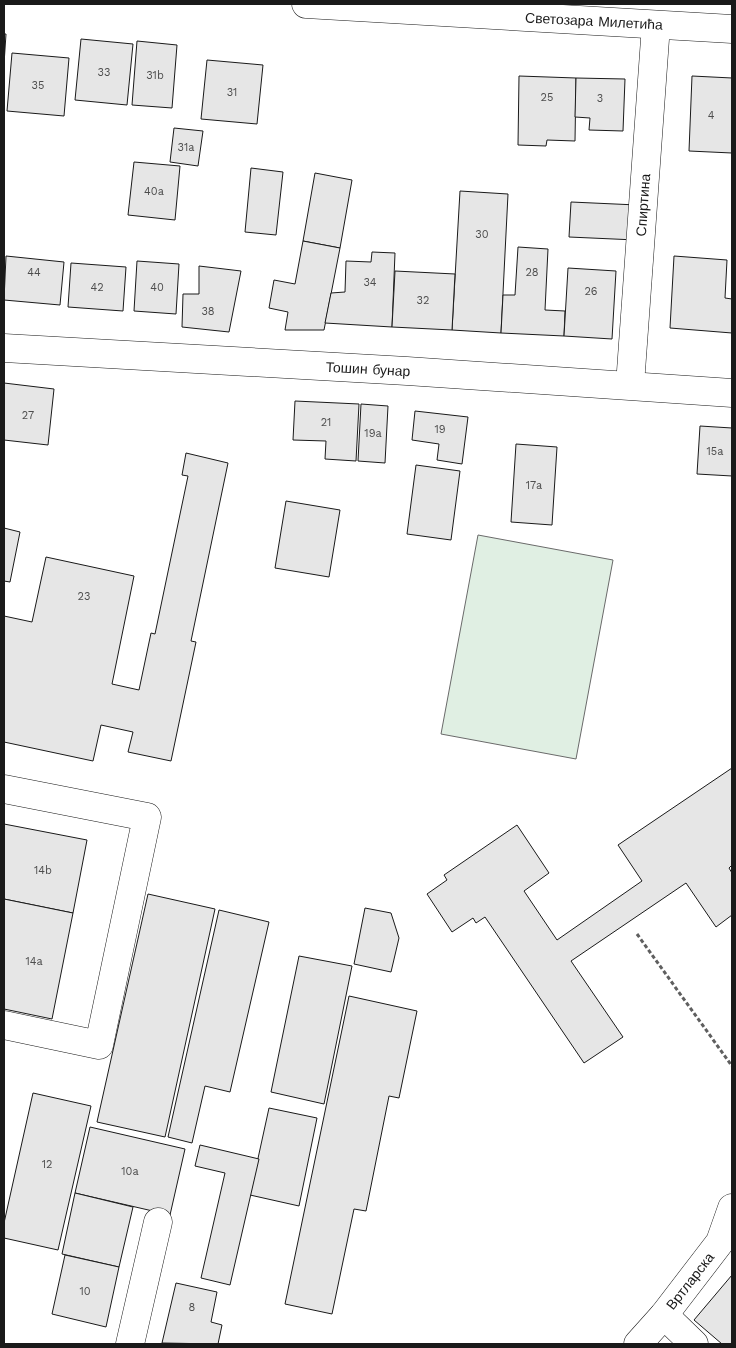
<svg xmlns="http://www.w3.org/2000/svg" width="736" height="1348" viewBox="0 0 736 1348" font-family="'Work Sans',sans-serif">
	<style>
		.green { fill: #e0efe3; stroke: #6a6a6a }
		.building { fill: #e6e6e6; stroke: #1a1a1a }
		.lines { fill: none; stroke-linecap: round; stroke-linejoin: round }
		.minor-casing { stroke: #1a1a1a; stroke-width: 29 }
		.major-casing { stroke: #1a1a1a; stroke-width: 29 }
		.path { stroke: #5f5f5f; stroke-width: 3; stroke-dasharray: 4 2.5; stroke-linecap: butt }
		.minor { stroke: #fff; stroke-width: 28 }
		.major { stroke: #fff; stroke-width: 28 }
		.labels { text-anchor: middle; stroke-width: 4; stroke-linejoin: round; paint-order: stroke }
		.number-label { font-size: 11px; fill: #4d4d4d }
		.street-label { font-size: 14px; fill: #1a1a1a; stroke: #fff }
	</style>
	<rect width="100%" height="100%" fill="#fff"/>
	<polygon class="green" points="478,535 613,560 576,759 441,734"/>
	<g class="building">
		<polygon points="4,34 6,34 4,64"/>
		<polygon points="81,39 133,44 127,105 75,100"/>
		<polygon points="137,41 177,45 172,108 132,105"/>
		<polygon points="12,53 69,58 64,116 7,111"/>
		<polygon points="207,60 263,65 257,124 201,119"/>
		<polygon points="519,76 576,78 575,141 547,140 546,146 518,145"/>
		<polygon points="692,76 732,78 732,153 689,151"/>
		<polygon points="576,78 625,79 623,131 589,130 590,118 575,117"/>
		<polygon points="174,128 203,131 198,166 170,162"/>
		<polygon points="134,162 180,166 175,220 128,215"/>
		<polygon points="251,168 283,172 276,235 245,232"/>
		<polygon points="315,173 352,180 340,248 303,241"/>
		<polygon points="460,191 508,194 501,333 452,330"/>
		<polygon points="571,202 637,205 636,240 569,237"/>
		<polygon points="303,241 340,248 324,330 285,330 288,312 269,308 274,280 295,284"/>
		<polygon points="518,247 548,249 545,310 565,311 564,336 501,333 503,295 515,295"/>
		<polygon points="372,252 395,253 392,327 325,323 331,293 345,292 346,261 371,262"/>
		<polygon points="6,256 64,262 60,305 4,300"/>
		<polygon points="674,256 727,260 725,298 732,299 732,333 670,328"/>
		<polygon points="137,261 179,264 176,314 134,311"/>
		<polygon points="71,263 126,267 123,311 68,307"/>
		<polygon points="199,266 241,271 229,332 182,327 183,294 199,294"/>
		<polygon points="568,268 616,271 612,339 564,336"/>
		<polygon points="395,271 455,274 452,330 392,327"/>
		<polygon points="4,383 54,389 48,445 4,440"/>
		<polygon points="295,401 359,404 356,461 325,459 326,441 293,440"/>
		<polygon points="361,404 388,406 385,463 358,461"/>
		<polygon points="415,411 468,417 462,464 437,460 439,444 412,440"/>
		<polygon points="700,426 732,428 732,476 697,474"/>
		<polygon points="516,444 557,447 552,525 511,522"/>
		<polygon points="186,453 228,463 191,641 196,642 171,761 128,752 133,732 101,725 93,761 4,742 4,616 32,622 46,557 134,576 112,684 139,690 151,633 155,634 188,476 182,475"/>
		<polygon points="416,465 460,471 451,540 407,534"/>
		<polygon points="286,501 340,510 329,577 275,568"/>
		<polygon points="4,528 20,532 10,582 4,581"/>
		<polygon points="732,768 732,865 729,868 732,873 732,915 716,927 686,883 571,961 623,1037 584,1063 485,917 476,923 473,918 452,932 427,894 447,880 444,875 517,825 549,873 524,891 557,940 642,881 618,845"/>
		<polygon points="4,824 87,840 73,913 4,899"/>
		<polygon points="148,894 215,909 165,1137 97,1122"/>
		<polygon points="4,899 73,913 52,1019 4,1009"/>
		<polygon points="365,908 391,913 399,938 391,972 354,964"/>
		<polygon points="219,910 269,922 230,1092 205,1086 192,1143 168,1137"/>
		<polygon points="299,956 352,966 324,1104 271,1092"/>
		<polygon points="349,996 417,1011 399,1098 389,1096 366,1211 354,1209 332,1314 285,1304"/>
		<polygon points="33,1093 91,1106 58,1250 4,1238 4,1223"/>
		<polygon points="269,1108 317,1118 299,1206 250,1195"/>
		<polygon points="90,1127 185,1149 170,1215 75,1193"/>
		<polygon points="200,1145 259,1159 230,1285 201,1278 225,1173 195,1166"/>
		<polygon points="75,1193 133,1207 119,1267 62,1254"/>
		<polygon points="65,1255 119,1267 106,1327 52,1314"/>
		<polygon points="732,1275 732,1344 722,1344 694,1320"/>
		<polygon points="176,1283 217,1292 211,1322 222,1325 218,1344 162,1343"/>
	</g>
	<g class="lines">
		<defs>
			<g id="minor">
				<polyline points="306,4 732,29"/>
				<polyline points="630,385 656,25"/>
				<polyline points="4,789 147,817 99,1045 4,1025"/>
				<polyline points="664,1315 694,1344"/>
				<polyline points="130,1344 158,1222"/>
				<polyline points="638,1344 664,1315 720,1242 732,1208"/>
			</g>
			<polyline id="major" points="4,348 407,371 732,393"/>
		</defs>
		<use href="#minor" class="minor-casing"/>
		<use href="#major" class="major-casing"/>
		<polyline class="path" points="637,934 732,1066"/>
		<use href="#minor" class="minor"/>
		<use href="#major" class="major"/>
	</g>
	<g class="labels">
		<g class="number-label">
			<text x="104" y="76">33</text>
			<text x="155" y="79">31b</text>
			<text x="38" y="89">35</text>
			<text x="232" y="96">31</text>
			<text x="547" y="101">25</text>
			<text x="600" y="102">3</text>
			<text x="711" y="119">4</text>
			<text x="186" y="151">31a</text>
			<text x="154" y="195">40a</text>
			<text x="482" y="238">30</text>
			<text x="34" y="276">44</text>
			<text x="532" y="276">28</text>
			<text x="370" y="286">34</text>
			<text x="97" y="291">42</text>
			<text x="157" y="291">40</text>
			<text x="591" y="295">26</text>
			<text x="423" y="304">32</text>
			<text x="208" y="315">38</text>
			<text x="28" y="419">27</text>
			<text x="326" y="426">21</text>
			<text x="440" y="433">19</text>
			<text x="373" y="437">19a</text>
			<text x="715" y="455">15a</text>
			<text x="534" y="489">17a</text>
			<text x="84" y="600">23</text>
			<text x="43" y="874">14b</text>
			<text x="34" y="965">14a</text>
			<text x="47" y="1168">12</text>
			<text x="130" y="1175">10a</text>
			<text x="85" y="1295">10</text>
			<text x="192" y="1311">8</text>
		</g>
		<g class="street-label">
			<text transform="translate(594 21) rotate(3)" y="5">Светозара Милетића</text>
			<text transform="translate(643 205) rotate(-86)" y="5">Спиртина</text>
			<text transform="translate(368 369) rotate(3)" y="5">Тошин бунар</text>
			<text transform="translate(690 1281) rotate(-52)" y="5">Вртларска</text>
		</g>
	</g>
	<rect width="736" height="1348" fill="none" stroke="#1a1a1a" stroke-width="10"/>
</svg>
